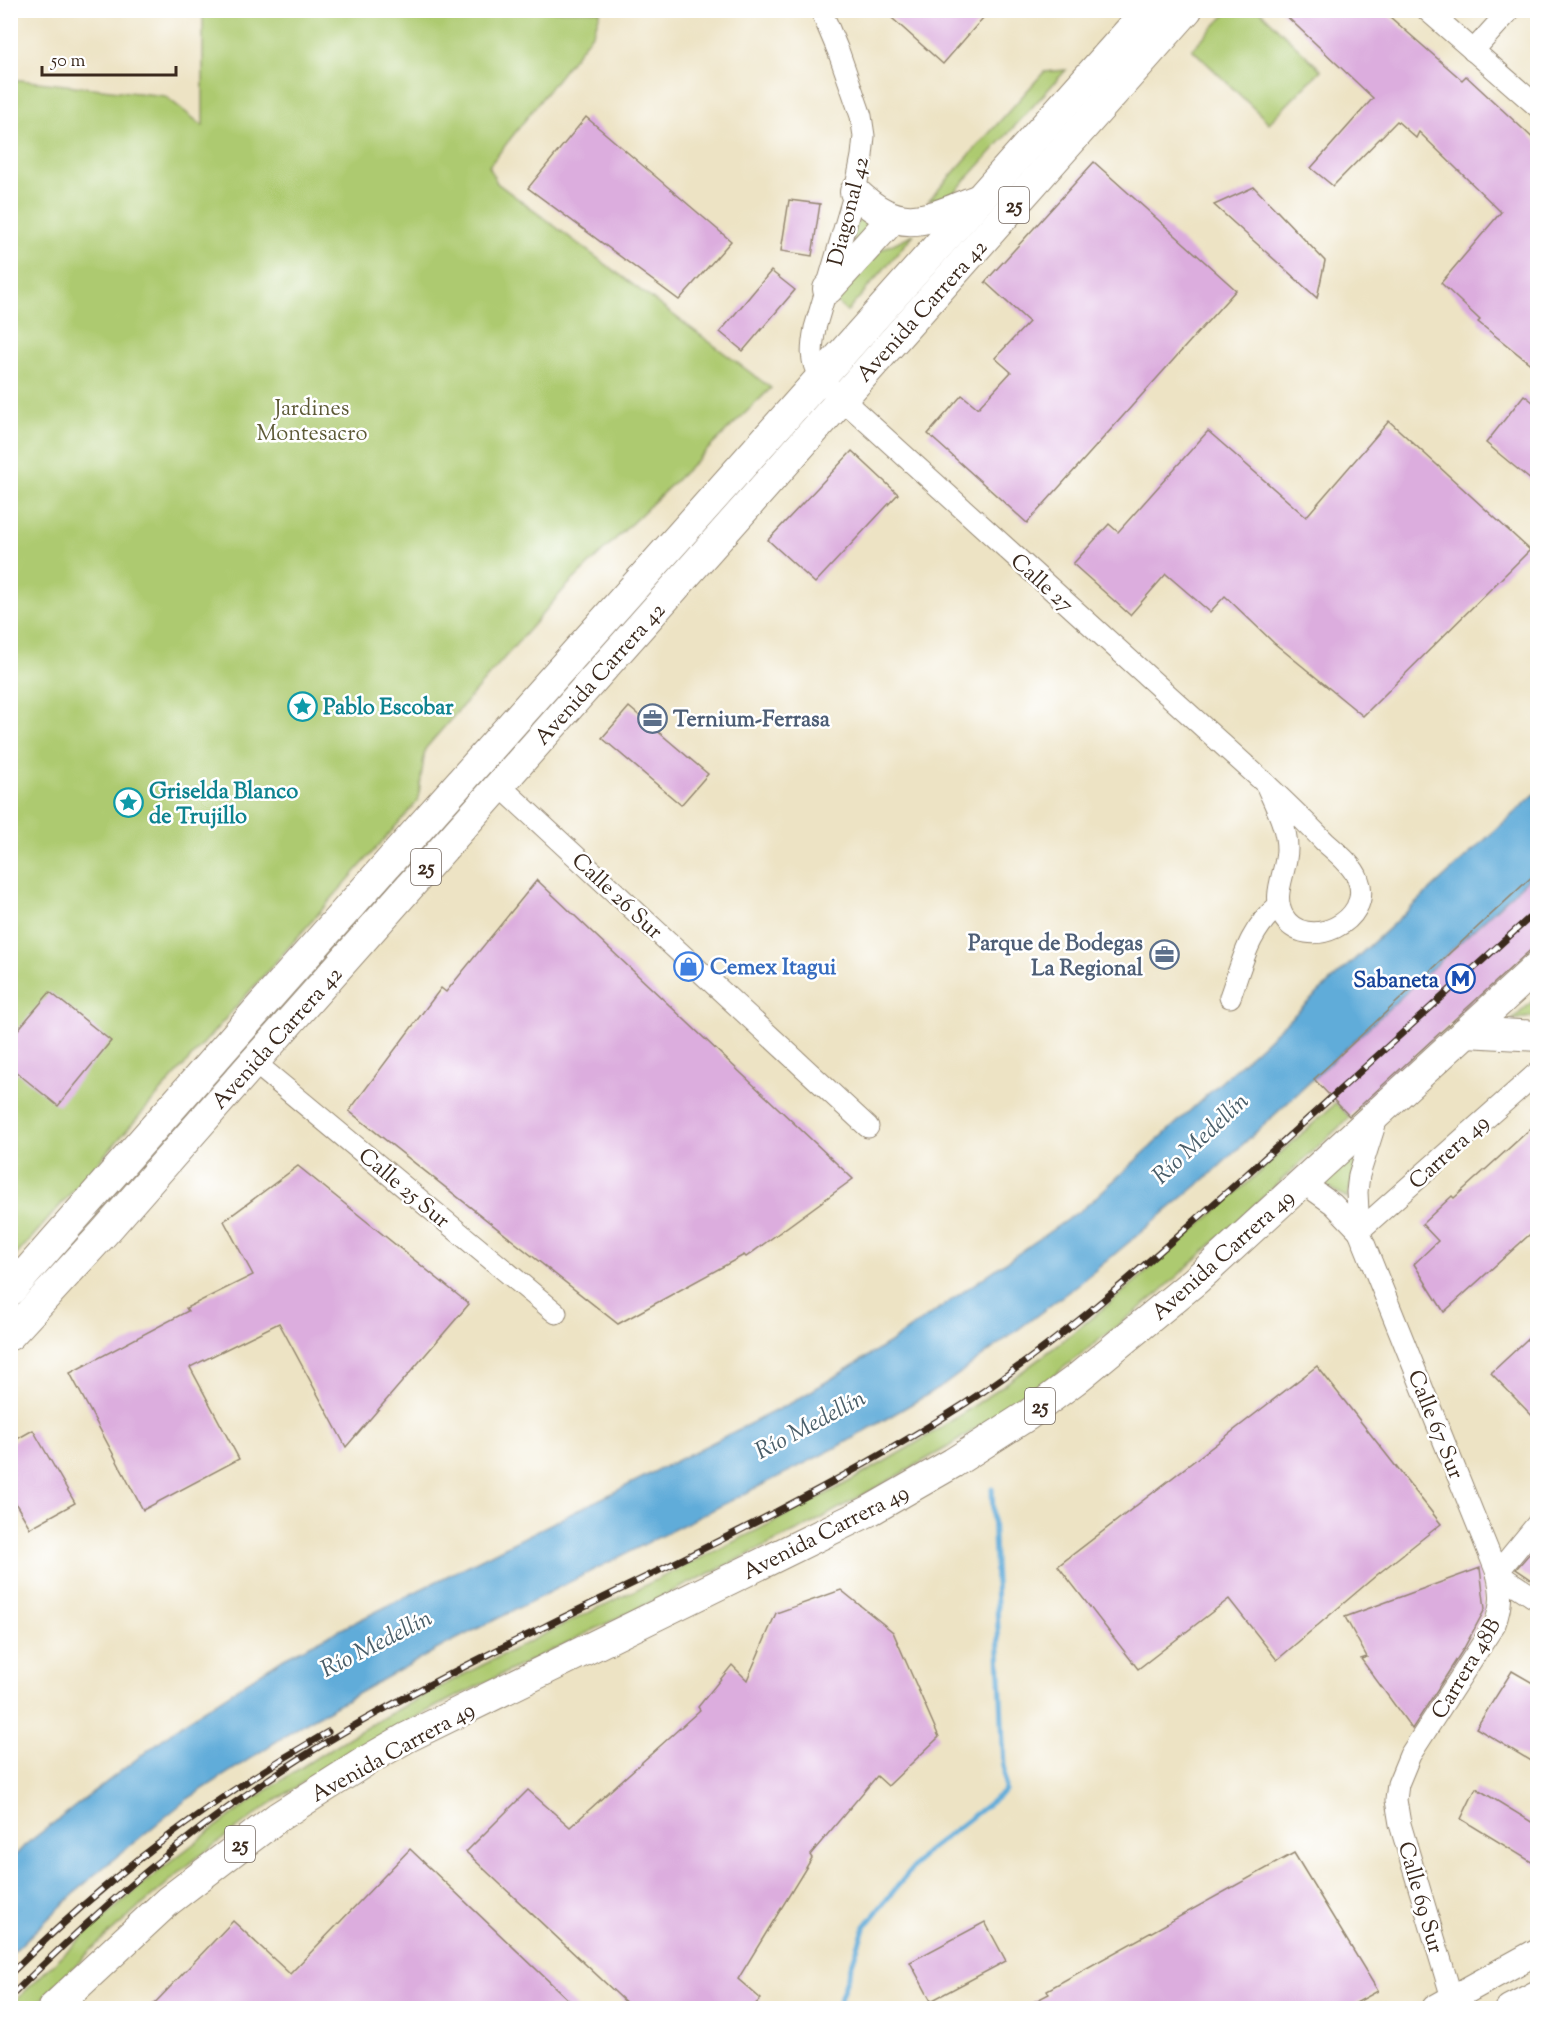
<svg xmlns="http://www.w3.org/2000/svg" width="1548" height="2019" viewBox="0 0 1548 2019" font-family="'Sorts Mill Goudy',serif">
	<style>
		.green { fill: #adca70; stroke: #747a47; stroke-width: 1.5 }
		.water { fill: #60acd9; stroke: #4e6b7c; stroke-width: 1.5 }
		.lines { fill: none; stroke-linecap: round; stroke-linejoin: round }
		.stream { stroke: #60acd9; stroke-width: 5 }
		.building { fill: #dcadde }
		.minor-casing { stroke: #948671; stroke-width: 23 }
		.major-casing { stroke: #948671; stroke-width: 28 }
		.highway-casing { stroke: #948671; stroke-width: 32 }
		.minor { stroke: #fff; stroke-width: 21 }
		.major { stroke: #fff; stroke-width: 26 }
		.highway { stroke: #fff; stroke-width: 30 }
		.rail-casing { stroke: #3b2a1e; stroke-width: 7 }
		.rail { stroke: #fff; stroke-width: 4.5; stroke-dasharray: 14; stroke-linecap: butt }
		.labels { text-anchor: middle; stroke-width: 5; stroke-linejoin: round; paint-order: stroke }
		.shield { fill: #fff; stroke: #766a62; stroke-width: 1.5 }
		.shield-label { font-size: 21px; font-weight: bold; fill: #3b2a1e }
		.street-label { font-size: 22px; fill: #3b2a1e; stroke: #fff }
		.park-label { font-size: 22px; fill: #5d5a37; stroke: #fff }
		.culture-label { font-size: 22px; font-weight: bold; fill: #0d838f; stroke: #fff; text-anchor: start }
		.service-label { font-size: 22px; font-weight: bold; fill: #4e5e75; stroke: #fff; text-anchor: start }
		.shop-label { font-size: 22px; font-weight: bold; fill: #366cbe; stroke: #fff; text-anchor: start }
		.transit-label { font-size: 22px; font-weight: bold; fill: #164399; stroke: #fff; text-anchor: end }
		.water-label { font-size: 24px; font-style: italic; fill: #4a5e69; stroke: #fff }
	</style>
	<rect width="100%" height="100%" fill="#fff"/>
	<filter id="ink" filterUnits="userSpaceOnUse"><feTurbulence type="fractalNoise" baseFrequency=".0167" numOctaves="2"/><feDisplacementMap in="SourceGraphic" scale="12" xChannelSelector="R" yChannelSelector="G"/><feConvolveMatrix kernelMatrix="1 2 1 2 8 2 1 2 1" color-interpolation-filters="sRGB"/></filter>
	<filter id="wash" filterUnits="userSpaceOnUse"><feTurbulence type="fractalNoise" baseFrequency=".008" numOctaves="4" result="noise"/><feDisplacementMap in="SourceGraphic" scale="24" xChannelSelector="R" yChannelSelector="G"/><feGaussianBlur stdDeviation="1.35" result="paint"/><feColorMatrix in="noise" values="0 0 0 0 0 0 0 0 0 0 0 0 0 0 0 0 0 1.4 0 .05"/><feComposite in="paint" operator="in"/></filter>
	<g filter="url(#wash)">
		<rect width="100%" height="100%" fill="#ede3c4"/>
		<g class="green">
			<polygon points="203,11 601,11 593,33 489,166 497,183 771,388 565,588 425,749 418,801 11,1261 11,79 165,96 203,126"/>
			<polygon points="1229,11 1260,11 1321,70 1269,123 1192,49"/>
			<polygon points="1066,70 952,195 929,200 1044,72"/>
			<polygon points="859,209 874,222 852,247"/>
			<polygon points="914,234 847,312 835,301 880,250"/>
			<polygon points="1537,997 1537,1016 1512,1020"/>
			<path d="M1336,1103l14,14 -191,176 -115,90 -96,64 -137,77 -370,180 -101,54 -70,46 -76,56 -98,85 -63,63h-22v-3c113,-113 237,-212 377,-290 175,-97 362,-171 533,-275 152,-93 283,-219 415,-337z"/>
			<polygon points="1361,1150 1347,1198 1320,1182"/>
		</g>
		<polygon class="water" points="1537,792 1537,871 1213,1172 1080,1283 944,1385 841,1445 445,1645 308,1721 186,1800 93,1876 11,1954 11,1860 25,1845 186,1721 284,1658 795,1401 888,1344 1085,1207"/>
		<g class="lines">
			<polyline class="stream" points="837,2008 865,1926 924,1854 1005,1791 992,1489"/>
		</g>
		<g id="blocks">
			<g class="building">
				<polygon points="883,10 990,10 943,64"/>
				<polygon points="1280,10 1382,10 1462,80 1466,76 1538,143 1538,370 1478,322 1480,320 1441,283 1501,212 1419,132 1416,138 1397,121 1333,186 1311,168 1373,98"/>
				<polygon points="586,117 731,241 679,300 528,188"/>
				<polygon points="1094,162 1236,290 1027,523 928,434 962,395 978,408 1011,372 995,358 1029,322 985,282"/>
				<polygon points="1254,187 1325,261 1317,298 1214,205"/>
				<polygon points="789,200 820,204 812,256 781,251"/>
				<polygon points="771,271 795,290 743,351 720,332"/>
				<polygon points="1524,395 1538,406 1538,486 1486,443"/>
				<polygon points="1389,421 1530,550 1363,716 1274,643 1225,596 1210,612 1166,574 1130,615 1073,564 1109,524 1118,532 1208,431 1306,517"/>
				<polygon points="852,451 898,494 815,583 768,540"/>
				<polygon points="629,707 708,774 681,805 602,738"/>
				<polygon points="1538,871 1538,943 1349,1116 1314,1079"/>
				<polygon points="537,880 853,1179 746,1257 744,1255 618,1324 349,1111 441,988 446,992"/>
				<polygon points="50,992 111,1041 58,1106 10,1067 10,1039"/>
				<polygon points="1538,1122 1538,1227 1444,1312 1414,1264 1438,1241 1422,1224 1452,1196 1454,1198"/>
				<polygon points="298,1166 469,1304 346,1447 279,1323 190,1367 239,1459 143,1510 70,1373 188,1311 186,1308 253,1275 224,1221"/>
				<polygon points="1538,1329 1538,1422 1491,1373"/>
				<polygon points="1317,1366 1441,1524 1378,1574 1277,1660 1229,1599 1138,1669 1058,1566"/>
				<polygon points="33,1430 75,1503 30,1528 10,1494 10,1443"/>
				<polygon points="1538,1544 1538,1584 1516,1569"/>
				<polygon points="1480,1568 1485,1609 1464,1648 1412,1729 1361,1659 1367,1657 1345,1617"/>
				<polygon points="841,1590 893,1632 939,1737 888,1786 877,1776 810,1855 812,1858 738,1979 761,1999 751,2008 632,2008 466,1852 528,1790 570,1827 700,1710 698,1707 732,1665 747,1680 776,1613"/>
				<polygon points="1512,1671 1538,1686 1538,1765 1476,1728"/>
				<polygon points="1476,1788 1538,1826 1538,1866 1461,1819"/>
				<polygon points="410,1849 577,2008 150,2008 233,1921 290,1974"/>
				<polygon points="1294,1853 1378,1991 1347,2008 1022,2008 1049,1994 1047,1990"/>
				<polygon points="985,1922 1006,1961 931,2001 910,1962"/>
			</g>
		</g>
	</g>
	<g filter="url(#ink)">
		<use href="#blocks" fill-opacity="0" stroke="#948671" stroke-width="1.5"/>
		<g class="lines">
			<defs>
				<g id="minor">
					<path d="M821,10l18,43 22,63 3,20 -2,20 -7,36 -40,136c-4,22 -5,31 5,51l446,405"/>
					<polyline points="1427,10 1538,107"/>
					<polyline points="1473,51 1510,10"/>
					<path d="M1266,784c20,19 40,38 59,58 11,10 28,23 33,37 17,42 -53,75 -75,37 -12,-22 4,-44 4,-67 0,-23 -12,-44 -21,-65z"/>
					<polyline points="499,785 868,1127"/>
					<path d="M1230,997c13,-36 18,-66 49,-92"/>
					<polyline points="254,1062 556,1313"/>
					<path d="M1378,1115l-19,60 -2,17 2,39 138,342c5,21 5,31 -2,51l-85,131 -12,29 -2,16 4,24 55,184"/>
					<polyline points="1302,1182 1333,1204 1359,1231"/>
					<polyline points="1359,1231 1538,1072"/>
					<polyline points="1497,1573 1538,1523"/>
					<polyline points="1497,1573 1538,1600"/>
				</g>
				<g id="major">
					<polyline points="1435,2008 1538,1951"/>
					<polyline points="1509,2008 1538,1993"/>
				</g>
				<g id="highway">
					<path d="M855,192c44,42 68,30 119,9"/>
					<polyline points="828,289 893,218"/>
					<polyline points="1466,1032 1538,1036"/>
					<polyline points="10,1291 285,979 1148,10"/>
					<polyline points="10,1335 103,1234 254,1062 1187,10"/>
					<polyline points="53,2008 168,1901 278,1817 366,1761 406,1738 871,1510 953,1463 1028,1415 1075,1380 1195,1281 1538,966"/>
				</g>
			</defs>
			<use href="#minor" class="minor-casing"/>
			<use href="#major" class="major-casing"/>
			<use href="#highway" class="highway-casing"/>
			<use href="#minor" class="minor"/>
			<use href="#major" class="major"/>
			<use href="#highway" class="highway"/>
			<defs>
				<g id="rail">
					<path d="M10,1974c97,-97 199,-174 318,-242"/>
					<path d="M10,1997c86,-85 175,-164 277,-230 87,-57 182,-103 275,-149 131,-64 262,-126 385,-203 105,-65 197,-149 289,-231 101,-91 201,-183 302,-274"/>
				</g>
			</defs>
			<use href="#rail" class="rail-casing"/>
			<use href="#rail" class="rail"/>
		</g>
	</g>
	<defs>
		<symbol id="sight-ring" viewBox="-11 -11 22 22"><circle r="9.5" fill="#fff" stroke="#0f9aa8" stroke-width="1.5"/><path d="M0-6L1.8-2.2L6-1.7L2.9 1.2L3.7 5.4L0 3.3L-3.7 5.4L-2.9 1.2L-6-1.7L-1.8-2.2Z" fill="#0f9aa8"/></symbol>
		<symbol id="office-ring" viewBox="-11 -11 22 22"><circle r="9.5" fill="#fff" stroke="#5c6f8a" stroke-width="1.5"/><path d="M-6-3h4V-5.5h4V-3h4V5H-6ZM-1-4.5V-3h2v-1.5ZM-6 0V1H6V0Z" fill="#5c6f8a"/></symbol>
		<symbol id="shop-ring" viewBox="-11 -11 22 22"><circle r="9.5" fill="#fff" stroke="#3f7fe0" stroke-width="1.5"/><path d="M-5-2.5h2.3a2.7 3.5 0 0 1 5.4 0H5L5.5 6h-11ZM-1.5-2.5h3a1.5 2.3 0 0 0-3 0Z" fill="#3f7fe0"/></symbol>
		<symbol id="metro-ring" viewBox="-11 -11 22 22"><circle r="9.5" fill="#fff" stroke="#1a4fb4" stroke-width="1.5"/><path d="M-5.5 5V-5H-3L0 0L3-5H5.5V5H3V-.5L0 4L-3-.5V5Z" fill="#1a4fb4"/></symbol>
	</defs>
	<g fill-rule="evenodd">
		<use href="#sight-ring" x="286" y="690" width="33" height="33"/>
		<use href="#office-ring" x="636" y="702" width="33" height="33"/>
		<use href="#sight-ring" x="112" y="786" width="33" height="33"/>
		<use href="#office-ring" x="1148" y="938" width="33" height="33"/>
		<use href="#shop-ring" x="672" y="950" width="33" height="33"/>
		<use href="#metro-ring" x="1444" y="962" width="33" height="33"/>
	</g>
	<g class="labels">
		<g class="shield">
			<rect x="999" y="187" width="30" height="36" rx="4.5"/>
			<rect x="411" y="849" width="30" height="36" rx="4.5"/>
			<rect x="1025" y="1388" width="30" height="36" rx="4.5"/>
			<rect x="225" y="1826" width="30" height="36" rx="4.5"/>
		</g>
		<g class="shield-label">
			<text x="1014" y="212">25</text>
			<text x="426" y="874">25</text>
			<text x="1040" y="1413">25</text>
			<text x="240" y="1851">25</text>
		</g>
		<g class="street-label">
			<text transform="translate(847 211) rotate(-76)" y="8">Diagonal 42</text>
			<text transform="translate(921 310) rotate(-48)" y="8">Avenida Carrera 42</text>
			<text transform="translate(1043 582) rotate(42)" y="8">Calle 27</text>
			<text transform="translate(599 673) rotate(-48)" y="8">Avenida Carrera 42</text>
			<text transform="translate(618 895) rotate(43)" y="8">Calle 26 Sur</text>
			<text transform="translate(276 1037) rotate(-48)" y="8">Avenida Carrera 42</text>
			<text transform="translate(1448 1151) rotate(-42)" y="8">Carrera 49</text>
			<text transform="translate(405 1187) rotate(40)" y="8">Calle 25 Sur</text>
			<text transform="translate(1222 1254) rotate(-42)" y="8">Avenida Carrera 49</text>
			<text transform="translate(1437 1424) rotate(68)" y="8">Calle 67 Sur</text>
			<text transform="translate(825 1531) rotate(-27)" y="8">Avenida Carrera 49</text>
			<text transform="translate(1465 1668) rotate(-59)" y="8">Carrera 48B</text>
			<text transform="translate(392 1751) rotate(-29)" y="8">Avenida Carrera 49</text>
			<text transform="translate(1422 1897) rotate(74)" y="8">Calle 69 Sur</text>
		</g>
		<g class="park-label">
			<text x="312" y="415">Jardines<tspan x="312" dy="25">Montesacro</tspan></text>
		</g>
		<g class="culture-label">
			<text x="323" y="714">Pablo Escobar</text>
			<text x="149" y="798">Griselda Blanco<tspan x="149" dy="25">de Trujillo</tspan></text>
		</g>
		<g class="service-label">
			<text x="673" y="726">Ternium-Ferrasa</text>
			<text x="1143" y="950" text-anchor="end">Parque de Bodegas<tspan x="1143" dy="25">La Regional</tspan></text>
		</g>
		<g class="shop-label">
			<text x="710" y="974">Cemex Itagui</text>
		</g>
		<g class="transit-label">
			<text x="1439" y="987">Sabaneta</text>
		</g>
		<g class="water-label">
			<text transform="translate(1200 1138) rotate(-43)" y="8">Río Medellín</text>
			<text transform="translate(810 1424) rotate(-28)" y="8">Río Medellín</text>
			<text transform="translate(376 1643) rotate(-27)" y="8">Río Medellín</text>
		</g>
	</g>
	<rect width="1548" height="2019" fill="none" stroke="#fff" stroke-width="36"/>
	<path d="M42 66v9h134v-9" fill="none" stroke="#3b2a1e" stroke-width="3"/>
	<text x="51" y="66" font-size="18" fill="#3b2a1e" stroke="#ffffff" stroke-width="4.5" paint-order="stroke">50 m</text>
</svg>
